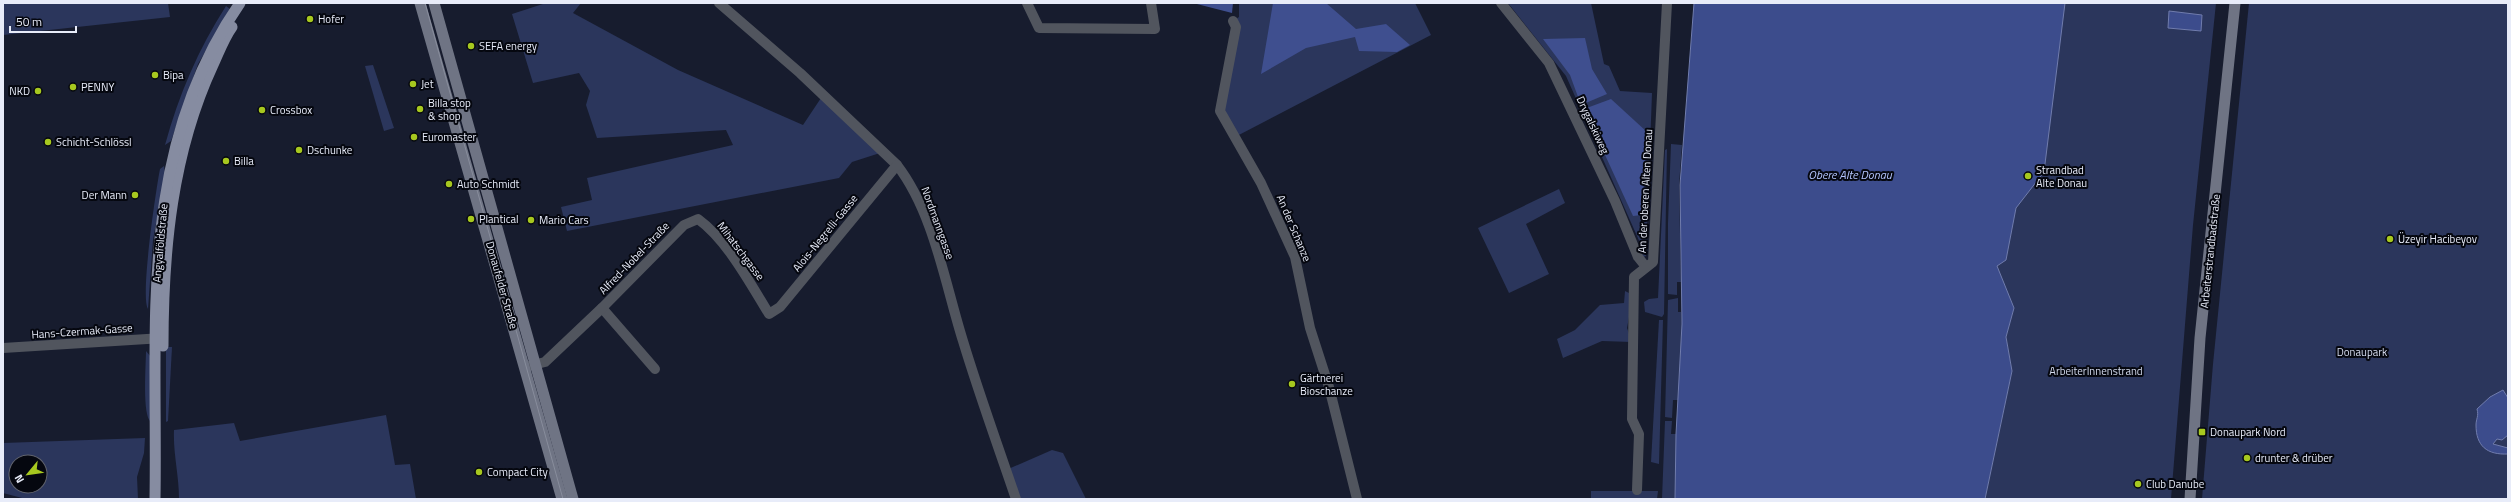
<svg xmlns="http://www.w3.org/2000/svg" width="2511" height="502" viewBox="0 0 2511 502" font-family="'Titillium Web',sans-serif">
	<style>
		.green { fill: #2b365c; fill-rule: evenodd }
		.forest { fill: #3f4f8f }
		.water { fill: #3c4c8c; stroke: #707cad }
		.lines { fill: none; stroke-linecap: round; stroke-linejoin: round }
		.minor { stroke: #51555e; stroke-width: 10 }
		.secondary { stroke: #6f7484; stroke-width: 11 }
		.primary { stroke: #868ca1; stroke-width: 11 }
		.tram { stroke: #888d9c; stroke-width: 1 }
		.poi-dot { fill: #a7c81f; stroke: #05070f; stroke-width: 1.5 }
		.labels { text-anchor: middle; stroke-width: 4; stroke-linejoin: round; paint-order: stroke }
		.poi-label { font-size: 11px; fill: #e8ecf9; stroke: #05070f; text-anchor: start }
		.street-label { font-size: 11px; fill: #e8ecf9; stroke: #05070f }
		.park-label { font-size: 11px; fill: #d5dcef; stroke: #05070f }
		.water-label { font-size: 12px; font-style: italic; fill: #b3c4fd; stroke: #05070f }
	</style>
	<rect width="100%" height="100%" fill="#171c2e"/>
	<g class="green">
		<polygon points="3,3 168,3 170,17 3,35"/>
		<polygon points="546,3 581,3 573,13 678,70 803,125 821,98 880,153 852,162 839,178 567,231 561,207 592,200 587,178 733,145 726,130 597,138 586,105 590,91 579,73 533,83 512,14"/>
		<polygon points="1239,3 1415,3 1431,35 1235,137 1219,94 1233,21 1239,17"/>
		<polygon points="1508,3 1591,3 1604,64 1609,66 1620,91 1652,93 1646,256 1643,257 1640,252 1641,245 1566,76"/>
		<polygon points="1868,3 2216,3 2193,225 2171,499 1985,499 2012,371 2006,337 2014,308"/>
		<polygon points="2249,3 2508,3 2508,499 2202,499 2213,364"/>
		<path d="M226,6l4,3 -32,55 -27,77 -6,4c14,-51 33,-95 61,-139z"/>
		<polygon points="373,65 394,128 384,131 365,66"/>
		<polygon points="1671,144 1682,145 1679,185 1681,282 1677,282 1677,295 1668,294 1668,223"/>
		<polygon points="1667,149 1664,314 1662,317 1645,312 1644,302 1649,299 1658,298 1665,150"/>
		<path d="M164,166l1,7 -12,67 -5,69c-8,-12 8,-120 12,-140z"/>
		<polygon points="1559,189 1565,203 1526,224 1549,274 1509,293 1478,228"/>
		<polygon points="1625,291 1633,295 1627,328 1632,342 1602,341 1563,358 1557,339 1575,330 1600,305 1624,303"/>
		<polygon points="1678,298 1678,312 1681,312 1682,324 1678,400 1673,400 1672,418 1665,417 1668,300"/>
		<polygon points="1659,320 1663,320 1659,464 1651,462"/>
		<polygon points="166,347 172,347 168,421 166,422"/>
		<path d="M146,351l5,6v65c-9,-6 -5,-58 -5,-71z"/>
		<path d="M386,415l9,50 15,-1 6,35h-237c0,-24 -6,-45 -5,-69l60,-7 6,18z"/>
		<polygon points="1665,421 1672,421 1671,434 1676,434 1675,499 1662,499"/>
		<path d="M145,438l-1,15 -7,24 1,22h-112l-23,-6v-50zM16,462h24v24h-24z"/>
		<polygon points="1052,450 1063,453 1086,499 1018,499 1006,470"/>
		<polygon points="1591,491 1658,491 1657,499 1591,499"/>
	</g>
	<g class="forest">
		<polygon points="1193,3 1233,3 1232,13"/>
		<polygon points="1273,3 1326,3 1356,29 1386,24 1410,45 1397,52 1359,51 1355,37 1306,48 1261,74"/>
		<polygon points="1585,38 1592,69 1607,94 1581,105 1570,75 1543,39"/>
		<polygon points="1611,99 1647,132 1642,215 1633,216 1584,109"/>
	</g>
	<g class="water">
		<polygon points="1694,3 2065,3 2044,172 2016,208 2006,260 1997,266 2014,308 2006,337 2012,371 1985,499 1675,499 1676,434 1682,324 1680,185"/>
		<polygon points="2169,11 2202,15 2201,31 2168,28"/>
		<path d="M2503,390l5,8v37l-6,5 -5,-1 -4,5 15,4v6c-21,1 -32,-8 -32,-29 0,-6 3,-9 1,-16l13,-12z"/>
	</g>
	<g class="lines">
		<g class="minor">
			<path d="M719,3l81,70 97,92c37,48 48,119 66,176 16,53 35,105 53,158"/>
			<polyline points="1027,3 1039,28 1155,29 1151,3"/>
			<polyline points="1501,3 1549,63 1615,201 1638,257 1646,267"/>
			<polyline points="1233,21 1236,27 1220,111 1261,183 1295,257 1310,328 1329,387 1357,499"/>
			<polyline points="602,308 655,369"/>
			<polyline points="3,348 163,338"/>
			<path d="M529,366l16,-4 57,-54 82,-83 14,-6c29,21 52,64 71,95l11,-7 117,-142"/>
			<polyline points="1637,490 1639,434 1632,419 1634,277 1653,262 1667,3"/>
		</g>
		<g class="secondary">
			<polyline points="420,3 562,499"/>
			<polyline points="434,3 573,499"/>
			<polyline points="2190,499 2200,338 2235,3"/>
		</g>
		<g class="primary">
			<path d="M163,346c0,-96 9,-193 50,-281 6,-13 11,-27 19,-38"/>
			<path d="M155,499c3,-173 -19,-346 85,-496"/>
		</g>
		<polyline class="tram" points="425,3 563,499"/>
	</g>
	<g class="poi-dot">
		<circle cx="310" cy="19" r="4"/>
		<circle cx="471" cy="46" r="4"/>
		<circle cx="155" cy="75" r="4"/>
		<circle cx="413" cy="84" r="4"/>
		<circle cx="73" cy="87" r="4"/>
		<circle cx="38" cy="91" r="4"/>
		<circle cx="420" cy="109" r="4"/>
		<circle cx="262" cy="110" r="4"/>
		<circle cx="414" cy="137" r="4"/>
		<circle cx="48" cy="142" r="4"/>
		<circle cx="299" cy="150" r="4"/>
		<circle cx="226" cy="161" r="4"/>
		<circle cx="2028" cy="176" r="4"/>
		<circle cx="449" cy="184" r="4"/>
		<circle cx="135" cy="195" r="4"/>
		<circle cx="471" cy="219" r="4"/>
		<circle cx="531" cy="220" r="4"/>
		<circle cx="2390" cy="239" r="4"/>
		<circle cx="1292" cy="384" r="4"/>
		<rect x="2198" y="428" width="8" height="8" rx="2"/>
		<circle cx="2247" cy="458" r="4"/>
		<circle cx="479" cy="472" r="4"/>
		<circle cx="2138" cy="484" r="4"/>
	</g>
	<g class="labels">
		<g class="poi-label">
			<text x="318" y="23">Hofer</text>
			<text x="479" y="50">SEFA energy</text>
			<text x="163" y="79">Bipa</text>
			<text x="421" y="88">Jet</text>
			<text x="81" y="91">PENNY</text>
			<text x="30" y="95" text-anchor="end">NKD</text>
			<text x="428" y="107">Billa stop<tspan x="428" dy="13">&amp; shop</tspan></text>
			<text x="270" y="114">Crossbox</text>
			<text x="422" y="141">Euromaster</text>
			<text x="56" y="146">Schicht-Schlössl</text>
			<text x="307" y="154">Dschunke</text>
			<text x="234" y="165">Billa</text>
			<text x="2036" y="174">Strandbad<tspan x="2036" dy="13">Alte Donau</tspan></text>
			<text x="457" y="188">Auto Schmidt</text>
			<text x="127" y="199" text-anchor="end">Der Mann</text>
			<text x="479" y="223">Plantical</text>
			<text x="539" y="224">Mario Cars</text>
			<text x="2398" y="243">Üzeyir Hacibeyov</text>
			<text x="1300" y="382">Gärtnerei<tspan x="1300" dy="13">Bioschanze</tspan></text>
			<text x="2210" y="436">Donaupark Nord</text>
			<text x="2255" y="462">drunter &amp; drüber</text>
			<text x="487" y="476">Compact City</text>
			<text x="2146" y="488">Club Danube</text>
		</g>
		<g class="street-label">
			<text transform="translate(1593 125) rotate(65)" y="4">Drygalskiweg</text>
			<text transform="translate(1645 191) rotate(-87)" y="4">An der oberen Alten Donau</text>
			<text transform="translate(938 223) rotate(70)" y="4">Nordmanngasse</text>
			<text transform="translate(1294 228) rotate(67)" y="4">An der Schanze</text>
			<text transform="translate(825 233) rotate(-51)" y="4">Alois-Negrelli-Gasse</text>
			<text transform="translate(160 243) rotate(-85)" y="4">Angyalföldstraße</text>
			<text transform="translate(741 251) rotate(53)" y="4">Mihatschgasse</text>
			<text transform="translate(2210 251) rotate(-84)" y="4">Arbeiterstrandbadstraße</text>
			<text transform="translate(634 258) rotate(-46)" y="4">Alfred-Nobel-Straße</text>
			<text transform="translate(502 285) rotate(74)" y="4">Donaufelder Straße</text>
			<text transform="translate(82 331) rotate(-4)" y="4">Hans-Czermak-Gasse</text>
		</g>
		<g class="park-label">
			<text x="2362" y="356">Donaupark</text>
			<text x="2096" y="375">ArbeiterInnenstrand</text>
		</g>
		<g class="water-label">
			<text x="1850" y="179">Obere Alte Donau</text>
		</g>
	</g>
	<rect width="2511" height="502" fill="none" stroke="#e8ecf9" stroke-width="8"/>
	<g transform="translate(28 474) rotate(241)"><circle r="19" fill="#05070f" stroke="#60636d"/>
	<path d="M0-3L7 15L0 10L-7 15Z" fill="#a7c81f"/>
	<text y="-6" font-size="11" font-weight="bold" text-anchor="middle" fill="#e8ecf9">N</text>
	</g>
	<path d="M10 26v6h66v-6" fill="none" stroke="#e8ecf9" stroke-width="2"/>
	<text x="16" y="26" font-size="12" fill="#e8ecf9" stroke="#05070f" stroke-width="3" paint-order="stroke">50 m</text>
</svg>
